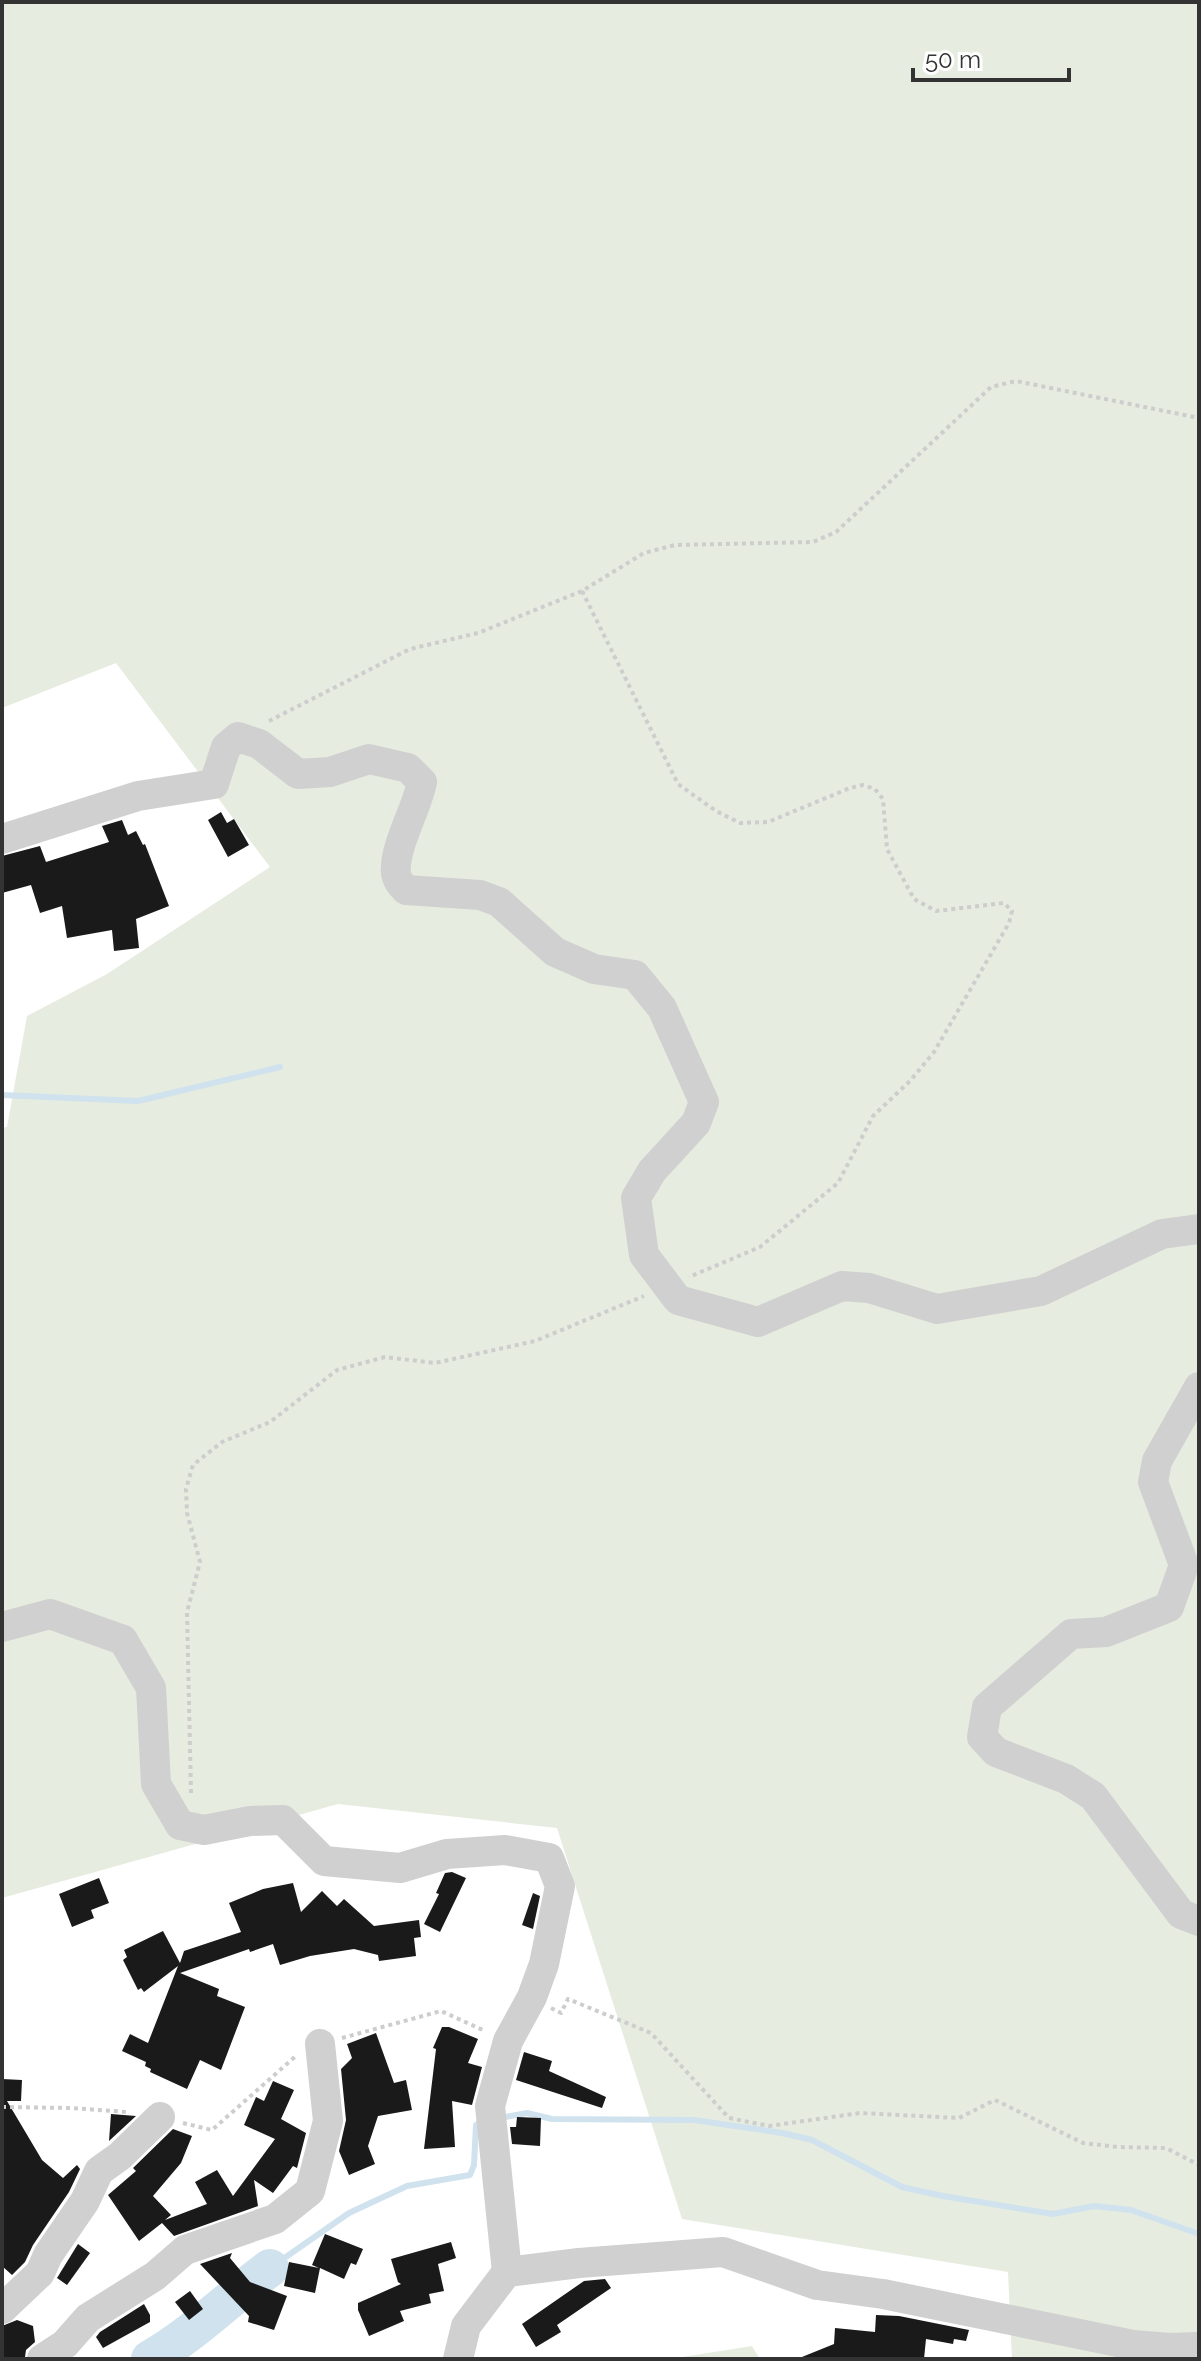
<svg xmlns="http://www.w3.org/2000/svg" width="1201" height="2361" viewBox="0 0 1201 2361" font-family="Raleway,sans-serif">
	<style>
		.green { fill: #e6ecdf }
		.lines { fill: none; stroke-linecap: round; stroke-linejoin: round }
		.stream { stroke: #cfe2ee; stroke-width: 6 }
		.river { stroke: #cfe2ee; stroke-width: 38 }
		.building { fill: #1a1a1a }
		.path { stroke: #cdcdcd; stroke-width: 4; stroke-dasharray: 4 4; stroke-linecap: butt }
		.minor { stroke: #d0d0d0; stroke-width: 30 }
	</style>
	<rect width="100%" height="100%" fill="#fff"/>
	<g class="green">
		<polygon points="2,2 1199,2 1199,2359 1012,2359 1008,2272 682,2219 557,1828 338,1804 2,1898 2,1128 7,1127 27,1016 107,974 270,867 116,663 2,708"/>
		<polygon points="752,2346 760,2359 670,2359"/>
	</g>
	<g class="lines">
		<g class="stream">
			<polyline points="2,1095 138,1101 280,1067"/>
			<polyline points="500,2118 527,2113 552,2119 694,2120 782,2133 812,2140 902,2187 943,2196 1053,2214 1094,2206 1131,2210 1199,2234"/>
			<polyline points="270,2268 349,2213 407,2186 470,2175 474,2165 476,2125 481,2121"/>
		</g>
		<path class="river" d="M150,2359c43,-24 80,-62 120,-91"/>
	</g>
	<g class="building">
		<polygon points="221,812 227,823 234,819 249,845 228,857 208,820"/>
		<polygon points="122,820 128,835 136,831 143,845 145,844 169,906 136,919 139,948 114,951 112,930 67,938 62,906 40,913 31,885 2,893 2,856 40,846 46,862 109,842 102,826"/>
		<polygon points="452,1872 466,1878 440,1932 424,1924 439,1894 436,1893 445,1873"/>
		<polygon points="99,1878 109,1903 91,1910 94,1918 72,1927 59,1894"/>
		<polygon points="293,1883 301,1912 322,1891 337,1906 344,1899 374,1926 419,1920 421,1937 414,1938 416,1956 379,1961 378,1955 354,1949 310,1956 280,1965 273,1944 250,1952 249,1949 180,1973 219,1989 217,1996 245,2007 221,2070 200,2060 187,2089 150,2072 151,2069 145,2066 146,2062 122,2051 130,2034 148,2043 178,1966 144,1992 141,1988 138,1990 123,1960 127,1957 124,1950 163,1931 180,1963 184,1951 241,1932 229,1903 263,1889"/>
		<polygon points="533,1893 540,1896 533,1929 522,1925"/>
		<polygon points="442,2027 449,2027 478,2039 468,2063 482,2067 472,2105 452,2101 455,2147 424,2149 436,2049 433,2048"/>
		<polygon points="376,2033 394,2083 406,2080 412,2110 378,2116 368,2146 375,2164 349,2175 339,2151 346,2120 341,2069 352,2058 347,2044"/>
		<polygon points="524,2052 552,2061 549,2071 606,2097 602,2108 516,2080"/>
		<polygon points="2,2079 22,2080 21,2101 7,2101 42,2160 63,2178 77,2165 80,2169 69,2192 33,2245 25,2262 12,2275 2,2266"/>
		<polygon points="273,2081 294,2090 281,2119 306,2133 297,2168 293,2166 273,2193 254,2180 258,2206 174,2236 162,2223 139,2241 108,2195 136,2171 133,2168 173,2129 192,2136 181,2163 153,2196 171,2215 165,2220 207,2204 195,2182 217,2170 233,2196 275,2139 244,2125 256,2097 264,2101"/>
		<polygon points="111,2114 136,2116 109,2141"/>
		<polygon points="517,2117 541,2118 540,2146 512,2144 510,2127 516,2127"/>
		<polygon points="325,2234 363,2249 356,2265 351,2263 344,2279 320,2268 315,2293 284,2286 289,2262 319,2268 312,2265"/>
		<polygon points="451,2242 456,2258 438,2264 444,2291 429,2294 431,2303 400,2311 404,2321 369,2336 358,2310 358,2303 401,2284 398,2282 391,2259"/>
		<polygon points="78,2244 90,2253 67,2285 57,2278"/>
		<polygon points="232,2253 230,2258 250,2282 287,2296 274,2330 248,2322 249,2316 200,2264"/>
		<polygon points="605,2279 611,2288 557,2325 561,2332 536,2347 522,2324 584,2281"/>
		<polygon points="190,2291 203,2309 189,2320 175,2302"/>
		<polygon points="144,2304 150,2315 150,2322 103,2348 96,2337 100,2332"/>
		<polygon points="876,2315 899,2316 969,2330 966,2341 954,2339 953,2344 926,2339 924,2359 797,2359 834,2344 835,2328 875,2332"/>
		<polygon points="17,2320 33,2326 35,2342 26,2350 25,2357 2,2359 2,2326"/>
	</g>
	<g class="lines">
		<g class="path">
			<polyline points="582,591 678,784 716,811 740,823 768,822 850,788 863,785 875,789 883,799 887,849 914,899 936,911 1004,903 1012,911 1009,923 934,1052 910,1081 873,1116 838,1183 760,1247 689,1277"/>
			<polyline points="269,721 410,649 478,633 582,591 644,553 675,545 813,542 836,532 991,387 1016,381 1199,418"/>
			<polyline points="191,1793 187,1612 200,1562 187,1513 186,1489 193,1465 222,1442 270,1422 337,1370 385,1357 435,1363 535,1341 644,1296"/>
			<polyline points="551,2008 561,2013 568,1999 651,2033 729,2118 769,2126 860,2113 959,2118 995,2100 1083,2143 1118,2147 1166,2148 1199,2165"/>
			<polyline points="342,2038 441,2011 485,2031"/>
			<polyline points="2,2107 71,2108 127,2112"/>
			<polyline points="183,2123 212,2130 297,2055"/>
		</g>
		<g class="minor">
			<path d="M2,839l136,-43 76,-12 12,-37 12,-10 21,7 39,30 32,-2 39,-13 39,9 14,14c-5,27 -29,66 -26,92 1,6 6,12 10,16l74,5 19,7 56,50 39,17 41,6 27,33 42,94 -8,21 -44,48 -16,27 8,57 34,45 80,22 84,-36 27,2 68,21 104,-18 121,-57 37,-5"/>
			<polyline points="1199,1387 1157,1461 1153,1482 1184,1565 1169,1607 1106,1632 1071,1634 987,1707 982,1737 996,1752 1066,1779 1093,1796 1181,1914 1199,1921"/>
			<polyline points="2,1627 50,1614 123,1640 151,1688 156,1784 180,1825 204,1830 250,1821 283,1820 324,1861 400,1868 447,1854 505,1850 549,1858 560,1886 544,1964 532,1997 508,2041 490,2106 507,2272"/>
			<polyline points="2,2309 40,2273 48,2255 85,2201 99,2171 120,2156 160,2117"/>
			<polyline points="42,2359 65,2344 88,2318 155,2276 185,2250 275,2219 310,2191 328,2121 320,2044"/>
			<polyline points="458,2359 466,2326 507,2272 579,2263 723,2252 817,2285 883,2294 1133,2345 1170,2348 1199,2347"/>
		</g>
	</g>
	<rect width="1201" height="2361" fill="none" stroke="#333333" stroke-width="8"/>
	<path d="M913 68v12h156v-12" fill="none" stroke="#333333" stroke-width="4"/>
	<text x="925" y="68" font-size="24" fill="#333333" stroke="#ffffff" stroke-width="6" paint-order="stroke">50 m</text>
</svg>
